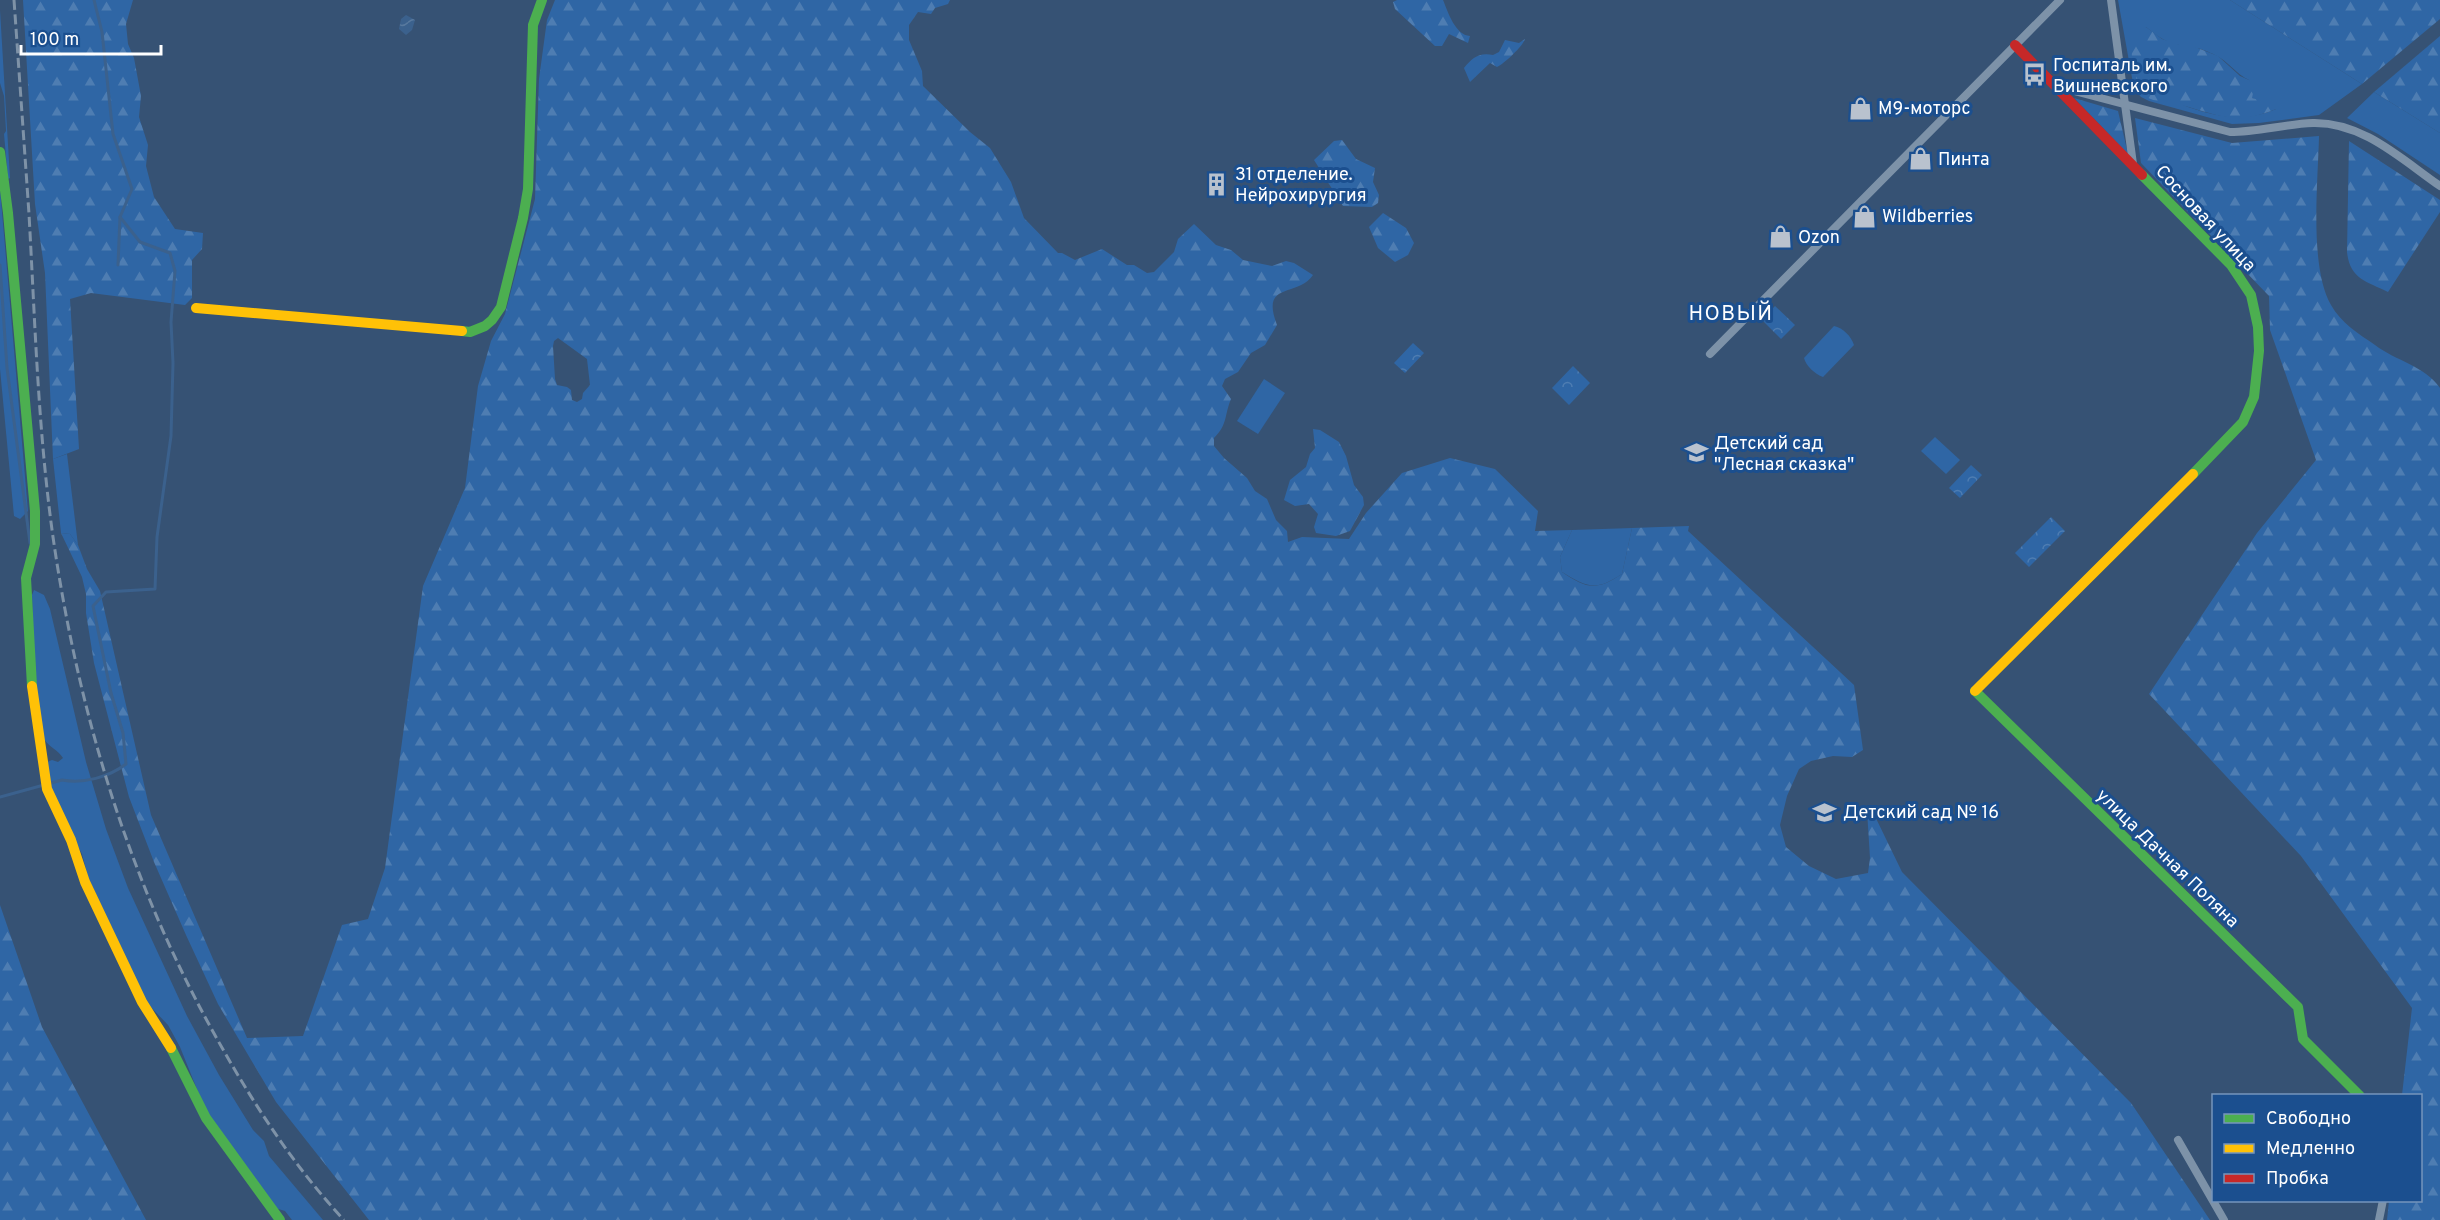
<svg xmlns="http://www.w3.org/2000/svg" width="2440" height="1220" viewBox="0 0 2440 1220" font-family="Overpass,sans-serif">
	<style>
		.grass { fill: #2f66a5; fill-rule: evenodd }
		.forest { fill: url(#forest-firs); fill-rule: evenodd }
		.park { fill: url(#park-crowns) }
		.water { fill: url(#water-waves) }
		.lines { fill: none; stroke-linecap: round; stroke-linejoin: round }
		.stream { stroke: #3b618d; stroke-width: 3 }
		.street { stroke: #7d92a8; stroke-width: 8 }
		.fast { stroke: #4caf50; stroke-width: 10 }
		.slow { stroke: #ffc107; stroke-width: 10 }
		.jam { stroke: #c62828; stroke-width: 10 }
		.rail { stroke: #7e92a7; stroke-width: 3; stroke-dasharray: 10 4.5; stroke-linecap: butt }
		.labels { text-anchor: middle; stroke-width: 6; stroke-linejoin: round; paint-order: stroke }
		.poi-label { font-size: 18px; fill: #fff; stroke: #1b4f8f; text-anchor: start }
		.street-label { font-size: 18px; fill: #fff; stroke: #1b4f8f }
		.quarter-label { font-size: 21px; letter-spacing: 1.5px; fill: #fff; stroke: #1b4f8f }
	</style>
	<defs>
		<pattern id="forest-firs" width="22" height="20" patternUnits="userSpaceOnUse" patternTransform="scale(1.5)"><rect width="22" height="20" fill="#2f66a5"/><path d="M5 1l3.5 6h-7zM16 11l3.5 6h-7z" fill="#4e7db2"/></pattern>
		<pattern id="park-crowns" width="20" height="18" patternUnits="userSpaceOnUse" patternTransform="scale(1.5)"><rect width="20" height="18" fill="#2f66a5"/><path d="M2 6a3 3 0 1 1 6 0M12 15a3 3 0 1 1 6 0" fill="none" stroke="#4e7db2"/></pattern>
		<pattern id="water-waves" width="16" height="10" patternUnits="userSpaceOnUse" patternTransform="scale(1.5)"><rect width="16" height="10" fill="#3b618d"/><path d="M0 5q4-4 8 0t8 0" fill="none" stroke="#58799e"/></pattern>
	</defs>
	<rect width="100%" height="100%" fill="#365274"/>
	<g class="grass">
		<path d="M2118,0h112l132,84 -43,31 -60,8 -27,1 -83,-23 -8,-4 -7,-8zM2146,27c10,8 20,16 33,18 16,3 20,2 36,10 13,6 21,19 34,25l3,18 24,11c-48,21 -93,-4 -138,-23l-6,-37z"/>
		<polygon points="0,10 10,178 8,179 4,134 6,131 4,96 0,83"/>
		<polygon points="2374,92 2440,133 2440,175 2378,134 2347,118"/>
		<polygon points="0,189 28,511 20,519 14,516 0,369"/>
		<path d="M1834,326c9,2 17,10 20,19l-31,32c-8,-3 -17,-11 -19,-19z"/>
		<polygon points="1264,379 1285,393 1258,434 1237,421"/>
		<polygon points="1935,437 1960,460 1946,474 1921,451"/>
		<polygon points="67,454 78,545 70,534 61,533 53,459"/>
		<path d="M1632,528l-10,46c-26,17 -34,14 -60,-2l-2,-15 12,-27z"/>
		<path d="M34,590l10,5 6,14 36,153 20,67 22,59 59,128 32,59 34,55 11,11 5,15 54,64h-31l-7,-9 -10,-3 -68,-94 -27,-67 -12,-22 -21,-22 -59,-126 -6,-23 -26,-49 -7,-17 -2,-26 5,-2 6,2 5,-4c-5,-8 -14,-11 -19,-19 -10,-14 -11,-120 -12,-144z"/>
	</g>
	<g class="forest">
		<polygon points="23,0 133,0 126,24 128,44 134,58 141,96 139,117 148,145 146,166 154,197 175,229 203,233 202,249 192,260 192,298 185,305 91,293 70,299 79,449 53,459 45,273 35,204"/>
		<path d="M555,0h395l-2,4 -13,4 -4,6 -13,-2 -9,13v15l13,31 1,15 47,46 20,16 21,34 13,36 34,35h4l13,7 27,-11 25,16h7l13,8 7,-1 20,-20 4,-13 16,-15 22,21 15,5 12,10 29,6 14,-5 8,2 19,12c-16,23 -53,6 -36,50l-12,20 -14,8 -13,19 -13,7 -3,7 9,13c-7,17 -3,25 -17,39v8l10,12 23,20 8,13 12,8 9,21 11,11 1,11 14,-5 47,2 17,-26 36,-40 48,-15 45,11 43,42 -3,20 37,-1 -12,27 2,15c25,17 34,19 60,2l10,-46 57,-2 -1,5 166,154 9,65 -11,7 -19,-1 -22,5 -12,8 -12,27 -7,29 6,22 23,19 27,13 32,-6 2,-15 -3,-48 3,-4 32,66 229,231 79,117h-1841l-93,-118 -58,-98 -32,-69 -32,-73 -25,-65 -35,-134 -8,-50v-19l-4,-17 -21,-44 9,1 8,11 9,24 13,22 51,224 96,223 56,-2 39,-111 26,-6 17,-51 38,-282 42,-98 13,-102 13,-45 14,-27 30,-115 4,-120 8,-59zM558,338l29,21 3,26 -7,8 -1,6 -5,3 -5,-2 -1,-10 -4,-3 -10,-2 -2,-6 -2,-33 1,-5z"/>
		<path d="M1397,0h46c5,12 12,35 27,36l-2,7 -19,-9 -7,12h-7l-40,-37 -2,-7z"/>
		<polygon points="2230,0 2440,0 2440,19 2362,84"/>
		<path d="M2146,27l16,12 18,6h10l28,11 22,20 9,4 5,8 -2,10 10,3 9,-2 5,4v6c-40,17 -57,6 -95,-4 -11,-3 -26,-2 -36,-9 -9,-7 -16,-47 -13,-57 3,-7 7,-9 14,-12z"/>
		<polygon points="2440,36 2440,133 2374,92"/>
		<path d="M1525,39c-2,7 -21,25 -28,28l-7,-4 -20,19 -6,-14c8,-10 15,-16 29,-13l6,-3 6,-12 14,3z"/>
		<polygon points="2074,98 2118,111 2128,154"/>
		<path d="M2135,118l97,25 87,-7c-1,46 -10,131 12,169 10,18 28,29 44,40 21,16 50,21 65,43v832h-53l2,-19 31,-1v-104l-18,-1 10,-87 -111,-152 -152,-162 108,-161 59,-73 -46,-130 -1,-34 -128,-133z"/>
		<polygon points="1342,140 1356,159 1375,168 1373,182 1379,195 1378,203 1372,207 1343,206 1314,160 1334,141"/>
		<path d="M2349,141l91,59v12l-52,80c-22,-11 -38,-13 -41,-40z"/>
		<polygon points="1383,213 1406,228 1414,243 1408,255 1395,262 1378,248 1369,227"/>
		<polygon points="1313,429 1320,430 1339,442 1346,456 1354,485 1363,497 1364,505 1350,531 1336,536 1316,533 1314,527 1318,514 1309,504 1295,506 1284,500 1290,480 1306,467 1310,454 1315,448"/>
		<polygon points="0,905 42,1027 146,1220 0,1220"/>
	</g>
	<g class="park">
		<polygon points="1775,306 1795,325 1781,339 1762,320"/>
		<polygon points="1413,343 1424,353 1405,373 1394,363"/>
		<polygon points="1573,366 1590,383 1569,405 1552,388"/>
		<polygon points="1971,465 1982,475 1960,498 1949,488"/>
		<polygon points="2051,517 2065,531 2029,567 2015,553"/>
	</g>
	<polygon class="water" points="406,15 415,20 412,30 406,35 399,29 401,19"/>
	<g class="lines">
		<g class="stream">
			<polyline points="94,0 102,32 113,134 132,189 120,217 118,265"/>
			<polyline points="0,265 7,368 30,543"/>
			<path d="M0,797l62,-17c22,4 47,-3 64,-16l-3,-31 -12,-40 -18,-87 13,-14 49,-3 2,-52 14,-101 2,-73 -2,-41 4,-51 -5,-18 -30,-11 -20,-25"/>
		</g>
		<g class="street">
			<polyline points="2111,0 2133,164"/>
			<path d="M2059,87l171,45c28,0 55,-8 83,-9 50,-1 88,36 127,63"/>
			<polyline points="1710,354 2060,0"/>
			<polyline points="2178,1140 2224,1220"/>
			<polyline points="2379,1220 2383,1200"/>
		</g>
		<g class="fast">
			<polyline points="0,152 8,213 35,511 35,544 26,578 32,686"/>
			<polyline points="2142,175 2231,265 2251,295 2258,327 2259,351 2254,397 2243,422 2193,474"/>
			<polyline points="462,331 470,332 485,326 492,320 501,307 523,218 528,189 533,25 542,0"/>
			<polyline points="1975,691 2298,1007 2303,1039 2360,1096"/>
			<polyline points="171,1048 206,1118 280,1220"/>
		</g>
		<g class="slow">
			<polyline points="196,308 462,331"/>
			<polyline points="32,686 47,789 71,840 85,882 142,1002 171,1048"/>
			<polyline points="1975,691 2193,474"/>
		</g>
		<polyline class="jam" points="2015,45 2142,175"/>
		<path class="rail" d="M14,0c5,71 10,142 15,214 6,107 9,216 24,323 24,167 72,331 152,480 39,72 83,143 139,203"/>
	</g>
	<defs>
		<symbol id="bus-bare" viewBox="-9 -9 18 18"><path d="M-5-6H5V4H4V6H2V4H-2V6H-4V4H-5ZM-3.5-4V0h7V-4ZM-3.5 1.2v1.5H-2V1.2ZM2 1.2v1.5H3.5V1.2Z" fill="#b9c2ce" stroke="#1b4f8f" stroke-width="2.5" paint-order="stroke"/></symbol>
		<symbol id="shop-bare" viewBox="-9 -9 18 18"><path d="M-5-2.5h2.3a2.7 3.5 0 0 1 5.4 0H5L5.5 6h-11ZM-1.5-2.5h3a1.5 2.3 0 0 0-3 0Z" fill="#b9c2ce" stroke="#1b4f8f" stroke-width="2.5" paint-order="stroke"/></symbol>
		<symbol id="building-bare" viewBox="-9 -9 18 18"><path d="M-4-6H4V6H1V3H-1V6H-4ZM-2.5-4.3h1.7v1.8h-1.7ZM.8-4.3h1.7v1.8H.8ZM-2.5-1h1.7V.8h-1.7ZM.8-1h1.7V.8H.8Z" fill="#b9c2ce" stroke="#1b4f8f" stroke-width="2.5" paint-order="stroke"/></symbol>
		<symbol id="school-bare" viewBox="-9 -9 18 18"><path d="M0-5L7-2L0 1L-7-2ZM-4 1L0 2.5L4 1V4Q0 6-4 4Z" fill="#b9c2ce" stroke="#1b4f8f" stroke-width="2.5" paint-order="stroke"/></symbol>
	</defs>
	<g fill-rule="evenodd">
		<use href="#bus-bare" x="2018" y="58" width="33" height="33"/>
		<use href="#shop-bare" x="1844" y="92" width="33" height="33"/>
		<use href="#shop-bare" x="1904" y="142" width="33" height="33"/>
		<use href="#building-bare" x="1200" y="168" width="33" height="33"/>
		<use href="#shop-bare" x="1848" y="200" width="33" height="33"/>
		<use href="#shop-bare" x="1764" y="220" width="33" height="33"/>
		<use href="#school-bare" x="1680" y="436" width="33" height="33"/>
		<use href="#school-bare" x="1808" y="796" width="33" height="33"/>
	</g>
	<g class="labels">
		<g class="poi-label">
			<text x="2053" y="71">Госпиталь им.<tspan x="2053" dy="21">Вишневского</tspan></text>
			<text x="1878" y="114">М9-моторс</text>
			<text x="1938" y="165">Пинта</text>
			<text x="1235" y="180">31 отделение.<tspan x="1235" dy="21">Нейрохирургия</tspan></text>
			<text x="1882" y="222">Wildberries</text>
			<text x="1798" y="243">Ozon</text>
			<text x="1714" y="449">Детский сад<tspan x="1714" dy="21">"Лесная сказка"</tspan></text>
			<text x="1843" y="818">Детский сад № 16</text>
		</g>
		<g class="street-label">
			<text transform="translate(2206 218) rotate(47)" y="6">Сосновая улица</text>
			<text transform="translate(2168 858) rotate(44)" y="6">улица Дачная Поляна</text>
		</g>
		<g class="quarter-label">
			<text x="1731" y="320">НОВЫЙ</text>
		</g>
	</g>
	<rect x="2212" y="1094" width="210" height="108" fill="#1b4f8f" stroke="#7695bc" stroke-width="1.5"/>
	<rect x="2224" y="1114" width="30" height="9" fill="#4caf50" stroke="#7695bc" stroke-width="1.5"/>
	<text x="2266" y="1124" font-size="18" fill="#ffffff">Свободно</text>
	<rect x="2224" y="1144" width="30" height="9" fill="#ffc107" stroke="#7695bc" stroke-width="1.5"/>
	<text x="2266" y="1154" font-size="18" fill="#ffffff">Медленно</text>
	<rect x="2224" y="1174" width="30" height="9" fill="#c62828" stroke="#7695bc" stroke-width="1.5"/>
	<text x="2266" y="1184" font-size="18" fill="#ffffff">Пробка</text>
	<path d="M21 45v9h140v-9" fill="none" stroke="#ffffff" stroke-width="3"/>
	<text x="30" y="45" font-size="18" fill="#ffffff" stroke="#1b4f8f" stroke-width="4.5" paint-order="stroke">100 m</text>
</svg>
